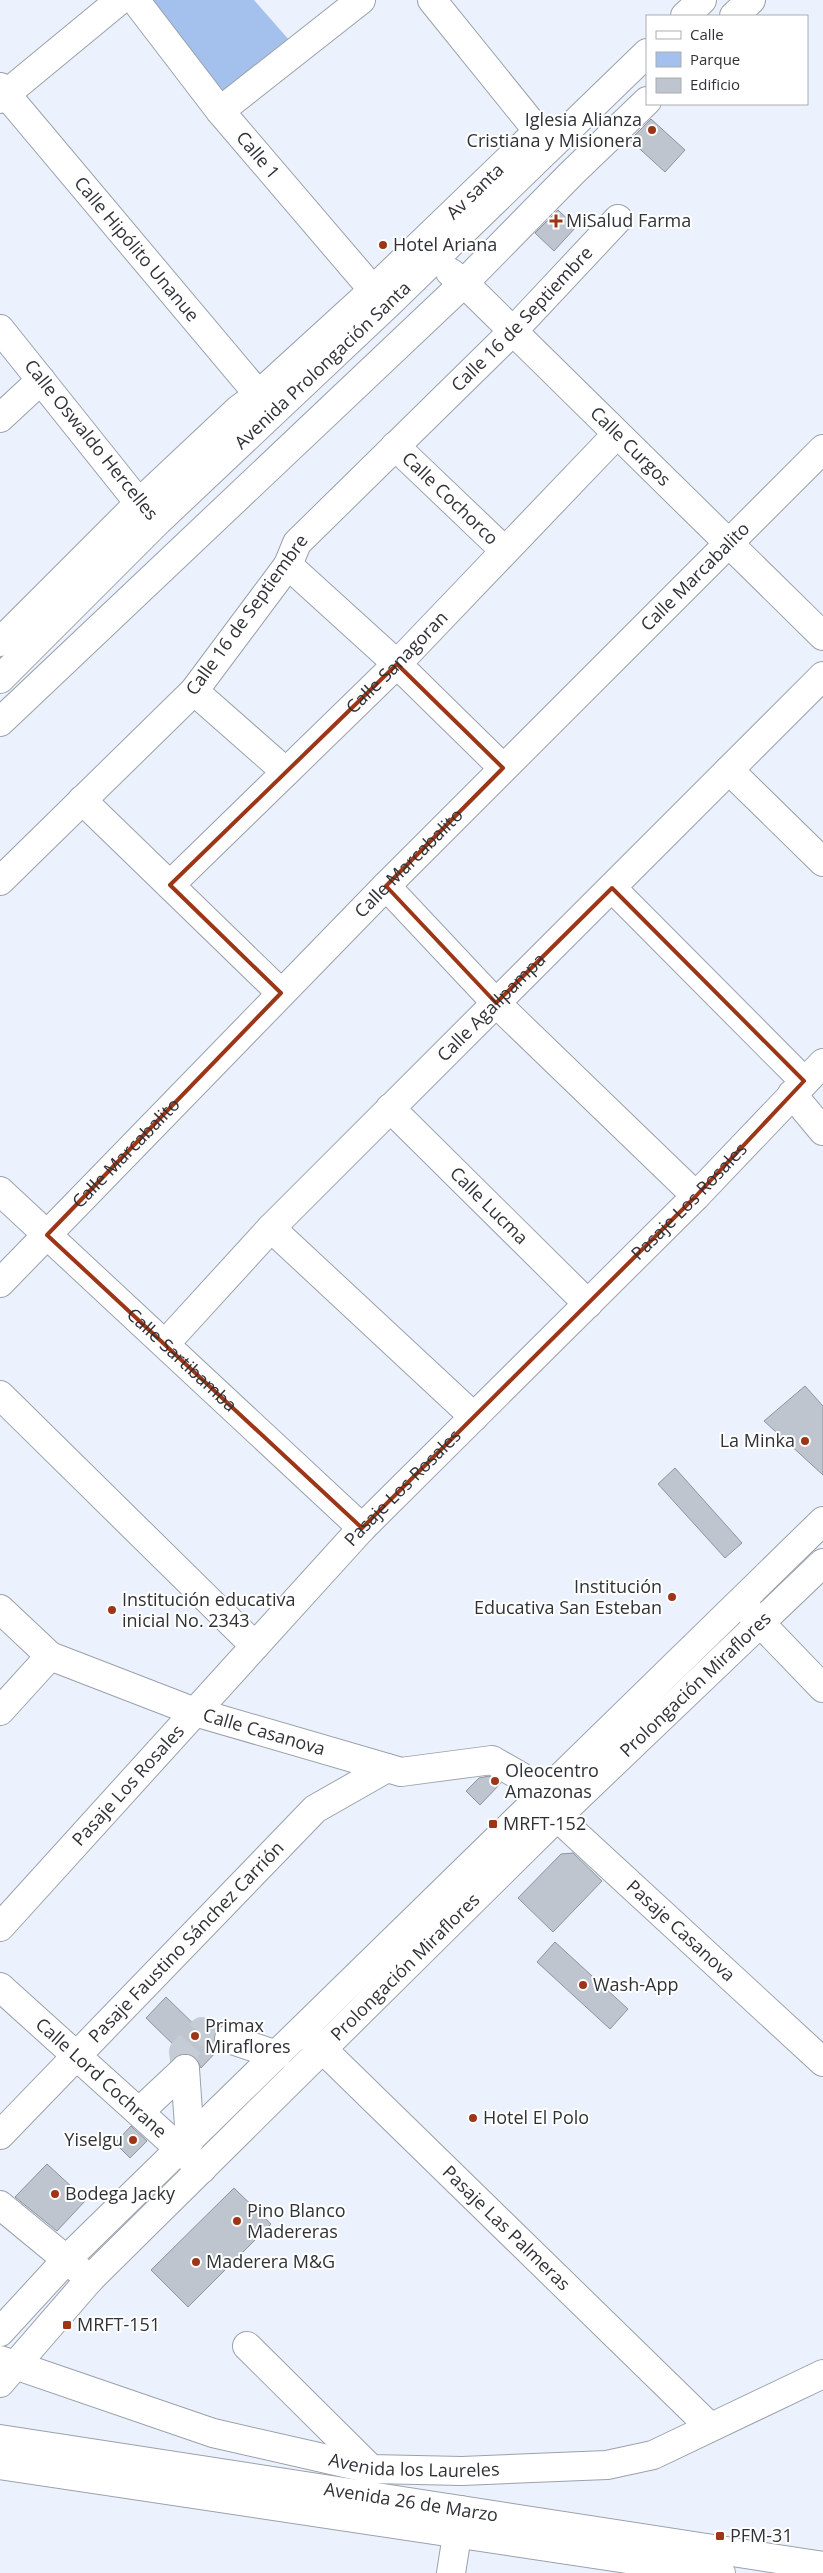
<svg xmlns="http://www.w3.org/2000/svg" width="823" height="2573" viewBox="0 0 823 2573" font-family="'Open Sans',sans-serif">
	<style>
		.green { fill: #a4c0ed }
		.building { fill: #bec5cf; stroke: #8e949e }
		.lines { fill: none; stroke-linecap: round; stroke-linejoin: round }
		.minor-tunnel { stroke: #c6ccd5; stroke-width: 28; stroke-dasharray: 28 14; stroke-linecap: butt }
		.minor-casing { stroke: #9ba1ab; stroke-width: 30 }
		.major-casing { stroke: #9ba1ab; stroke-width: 30 }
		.minor { stroke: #fff; stroke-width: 28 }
		.major { stroke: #fff; stroke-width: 28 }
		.marked { fill: none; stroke: #9d3517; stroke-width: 4; stroke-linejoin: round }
		.poi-dot { fill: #9d3517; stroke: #fff; stroke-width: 2 }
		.labels { text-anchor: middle; stroke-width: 4; stroke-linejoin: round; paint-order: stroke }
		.poi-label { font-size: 18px; fill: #2f3236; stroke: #fff; text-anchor: start }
		.street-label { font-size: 18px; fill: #2f3236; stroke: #fff }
	</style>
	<rect width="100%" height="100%" fill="#ecf2fd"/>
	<polygon class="green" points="135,0 254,0 297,49 220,111"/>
	<g class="building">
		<polygon points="651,119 685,150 665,172 630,140"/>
		<polygon points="558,210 576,227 554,251 535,233"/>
		<polygon points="805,1386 823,1406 823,1475 764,1421"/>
		<polygon points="675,1468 742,1543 725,1558 658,1484"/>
		<polygon points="489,1776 501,1783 480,1805 466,1791 479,1778"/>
		<polygon points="573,1853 602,1881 553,1932 518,1898 561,1854"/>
		<polygon points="555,1942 628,2009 610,2029 537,1962"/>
		<polygon points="166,1997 203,2033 213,2023 218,2028 214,2042 218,2050 201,2068 196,2058 183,2054 146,2018"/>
		<polygon points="131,2126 147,2141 130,2158 115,2143"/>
		<polygon points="47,2164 86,2200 57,2231 15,2197"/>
		<polygon points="234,2188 271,2224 188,2307 151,2270"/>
	</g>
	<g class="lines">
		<polyline class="minor-tunnel" points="185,2069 183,2052 202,2031 229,2039"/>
		<defs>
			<g id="minor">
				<path id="s1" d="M135,0l85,111 153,179 13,12"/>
				<polyline points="432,0 549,145"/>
				<polyline points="685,16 702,0"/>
				<polyline points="734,16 751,0"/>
				<path id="s2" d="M0,87l269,320"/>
				<polyline points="0,99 120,0"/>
				<polyline points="220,111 361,0"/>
				<path id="s3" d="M450,272l14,11 359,353"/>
				<polyline points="0,329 139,503 152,516"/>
				<polyline points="0,418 41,380"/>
				<path id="s4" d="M395,446l110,105"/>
				<polyline points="288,565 397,664 503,768"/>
				<path id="s5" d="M0,642l139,-139 100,-94 19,-14 115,-105 165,-159"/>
				<path id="s6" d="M0,679l158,-158 230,-217 259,-251"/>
				<polyline points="194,691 286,772"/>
				<polyline points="0,722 464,283 572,173 647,101"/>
				<polyline points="729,770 823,862"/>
				<polyline points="82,800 281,993"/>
				<path id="s7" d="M0,881l194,-190 94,-126 9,-22 216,-212 105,-112"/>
				<path id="s8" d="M170,885l227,-221 220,-230"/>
				<polyline points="386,886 496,1003 696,1196"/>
				<polyline points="612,888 804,1081"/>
				<polyline points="792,1094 823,1131"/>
				<path id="s9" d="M390,1108l198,196"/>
				<path id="s10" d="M0,1191l362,337"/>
				<polyline points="271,1228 474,1417"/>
				<path id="s11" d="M0,1283l386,-397 437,-437"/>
				<path id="s12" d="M165,1344l106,-116 552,-552"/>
				<polyline points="0,1395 255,1646"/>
				<polyline points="743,1605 823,1688"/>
				<path id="s13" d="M0,1609l50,47 145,56 206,60 91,-12 28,16 37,41 266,245"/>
				<polyline points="0,1711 50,1656"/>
				<path id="s14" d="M0,1927l362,-399 334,-332 127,-133"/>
				<path id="s15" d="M0,1987l202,182"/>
				<path id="s16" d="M305,2032l405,395"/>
				<polyline points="229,2039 277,2055"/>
				<polyline points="185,2069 190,2140"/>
				<polyline points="139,2112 185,2069"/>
				<path id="s17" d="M0,2135l315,-326 72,-41"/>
				<polyline points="0,2205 90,2279"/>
				<polyline points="247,2346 371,2469"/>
				<path id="s18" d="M0,2360l213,73 158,36 91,2 145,-6 46,-10 170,-81"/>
				<polyline points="451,2573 461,2510"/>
			</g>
			<g id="major">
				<polyline points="0,2332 68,2258 823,1521"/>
				<path id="s19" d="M0,2383l90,-104 467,-462 266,-254"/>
				<path id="s20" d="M0,2439l823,127"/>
				<polyline points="0,2465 721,2573"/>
			</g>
		</defs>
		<use href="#minor" class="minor-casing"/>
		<use href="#major" class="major-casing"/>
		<use href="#minor" class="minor"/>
		<use href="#major" class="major"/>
	</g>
	<path class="marked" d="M397,664l106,104 -117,118 110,117 116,-115 192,193 -108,115 -334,332 -315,-293 234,-242 -111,-108z"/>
	<g class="poi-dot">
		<circle cx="652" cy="130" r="5"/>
		<path d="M553.5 213.5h5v5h5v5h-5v5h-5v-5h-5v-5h5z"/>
		<circle cx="383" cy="245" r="5"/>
		<circle cx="805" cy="1441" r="5"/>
		<circle cx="672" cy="1597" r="5"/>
		<circle cx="112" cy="1610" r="5"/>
		<circle cx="495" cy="1781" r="5"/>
		<rect x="488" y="1819" width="10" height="10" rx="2.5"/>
		<circle cx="583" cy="1985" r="5"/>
		<circle cx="195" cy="2036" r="5"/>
		<circle cx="473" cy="2118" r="5"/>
		<circle cx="133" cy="2140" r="5"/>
		<circle cx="55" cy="2194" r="5"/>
		<circle cx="237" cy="2221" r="5"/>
		<circle cx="196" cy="2262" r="5"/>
		<rect x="62" y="2320" width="10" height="10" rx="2.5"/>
		<rect x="715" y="2531" width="10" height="10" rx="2.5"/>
	</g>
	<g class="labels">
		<g class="poi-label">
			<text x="642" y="126" text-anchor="end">Iglesia Alianza<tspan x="642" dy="21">Cristiana y Misionera</tspan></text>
			<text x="566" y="227">MiSalud Farma</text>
			<text x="393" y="251">Hotel Ariana</text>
			<text x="795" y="1447" text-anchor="end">La Minka</text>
			<text x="662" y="1593" text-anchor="end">Institución<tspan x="662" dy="21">Educativa San Esteban</tspan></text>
			<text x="122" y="1606">Institución educativa<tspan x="122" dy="21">inicial No. 2343</tspan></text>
			<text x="505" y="1777">Oleocentro<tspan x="505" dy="21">Amazonas</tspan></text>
			<text x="503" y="1830">MRFT-152</text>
			<text x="593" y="1991">Wash-App</text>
			<text x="205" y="2032">Primax<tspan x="205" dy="21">Miraflores</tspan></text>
			<text x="483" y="2124">Hotel El Polo</text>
			<text x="123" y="2146" text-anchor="end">Yiselgu</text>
			<text x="65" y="2200">Bodega Jacky</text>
			<text x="247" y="2217">Pino Blanco<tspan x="247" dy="21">Madereras</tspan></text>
			<text x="206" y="2268">Maderera M&amp;G</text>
			<text x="77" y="2331">MRFT-151</text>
			<text x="730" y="2542">PFM-31</text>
		</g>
		<g class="street-label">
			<text dy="6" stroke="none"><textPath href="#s1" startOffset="198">Calle 1</textPath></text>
			<text dy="6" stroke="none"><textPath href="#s5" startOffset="655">Av santa</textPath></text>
			<text dy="6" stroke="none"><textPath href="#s2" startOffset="212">Calle Hipólito Unanue</textPath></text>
			<text dy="6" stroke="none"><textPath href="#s7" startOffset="770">Calle 16 de Septiembre</textPath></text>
			<text dy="6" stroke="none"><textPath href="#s6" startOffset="450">Avenida Prolongación Santa</textPath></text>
			<text transform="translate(91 440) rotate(51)" y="6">Calle Oswaldo Hercelles</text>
			<text dy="6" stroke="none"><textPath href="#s3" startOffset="251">Calle Curgos</textPath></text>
			<text dy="6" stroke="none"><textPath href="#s4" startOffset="76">Calle Cochorco</textPath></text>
			<text dy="6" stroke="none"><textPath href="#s11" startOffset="991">Calle Marcabalito</textPath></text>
			<text transform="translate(247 615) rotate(-54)" y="6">Calle 16 de Septiembre</text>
			<text dy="6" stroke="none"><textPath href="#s8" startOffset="318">Calle Sanagoran</textPath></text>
			<text dy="6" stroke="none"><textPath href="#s11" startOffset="586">Calle Marcabalito</textPath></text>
			<text dy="6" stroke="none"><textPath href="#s12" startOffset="469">Calle Agallpampa</textPath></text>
			<text dy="6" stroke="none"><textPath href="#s11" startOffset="181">Calle Marcabalito</textPath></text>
			<text dy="6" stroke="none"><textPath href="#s14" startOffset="1001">Pasaje Los Rosales</textPath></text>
			<text dy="6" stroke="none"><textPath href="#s9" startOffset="139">Calle Lucma</textPath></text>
			<text dy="6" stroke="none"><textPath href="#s10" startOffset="248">Calle Sartibamba</textPath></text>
			<text dy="6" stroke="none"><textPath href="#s14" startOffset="596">Pasaje Los Rosales</textPath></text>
			<text dy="6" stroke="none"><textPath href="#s19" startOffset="986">Prolongación Miraflores</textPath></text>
			<text dy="6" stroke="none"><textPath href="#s13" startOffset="296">Calle Casanova</textPath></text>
			<text dy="6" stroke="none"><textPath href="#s14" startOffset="191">Pasaje Los Rosales</textPath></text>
			<text dy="6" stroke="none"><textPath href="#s13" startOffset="786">Pasaje Casanova</textPath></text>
			<text dy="6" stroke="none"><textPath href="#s17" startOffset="268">Pasaje Faustino Sánchez Carrión</textPath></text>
			<text dy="6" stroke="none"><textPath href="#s19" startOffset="581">Prolongación Miraflores</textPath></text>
			<text dy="6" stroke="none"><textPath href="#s15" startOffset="136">Calle Lord Cochrane</textPath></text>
			<text dy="6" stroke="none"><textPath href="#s16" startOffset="281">Pasaje Las Palmeras</textPath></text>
			<text dy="6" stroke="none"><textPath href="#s18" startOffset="430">Avenida los Laureles</textPath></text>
			<text dy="6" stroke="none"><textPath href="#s20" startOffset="416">Avenida 26 de Marzo</textPath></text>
		</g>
	</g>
	<rect x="646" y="15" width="162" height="90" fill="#ffffff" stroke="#acadaf"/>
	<rect x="656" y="31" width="25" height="8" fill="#ffffff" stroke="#acadaf"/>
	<text x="690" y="40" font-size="15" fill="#2f3236">Calle</text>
	<rect x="656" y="52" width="25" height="15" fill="#a4c0ed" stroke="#acadaf"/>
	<text x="690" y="65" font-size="15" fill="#2f3236">Parque</text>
	<rect x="656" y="78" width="25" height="15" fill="#bec5cf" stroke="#acadaf"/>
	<text x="690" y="90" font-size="15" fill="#2f3236">Edificio</text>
</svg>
